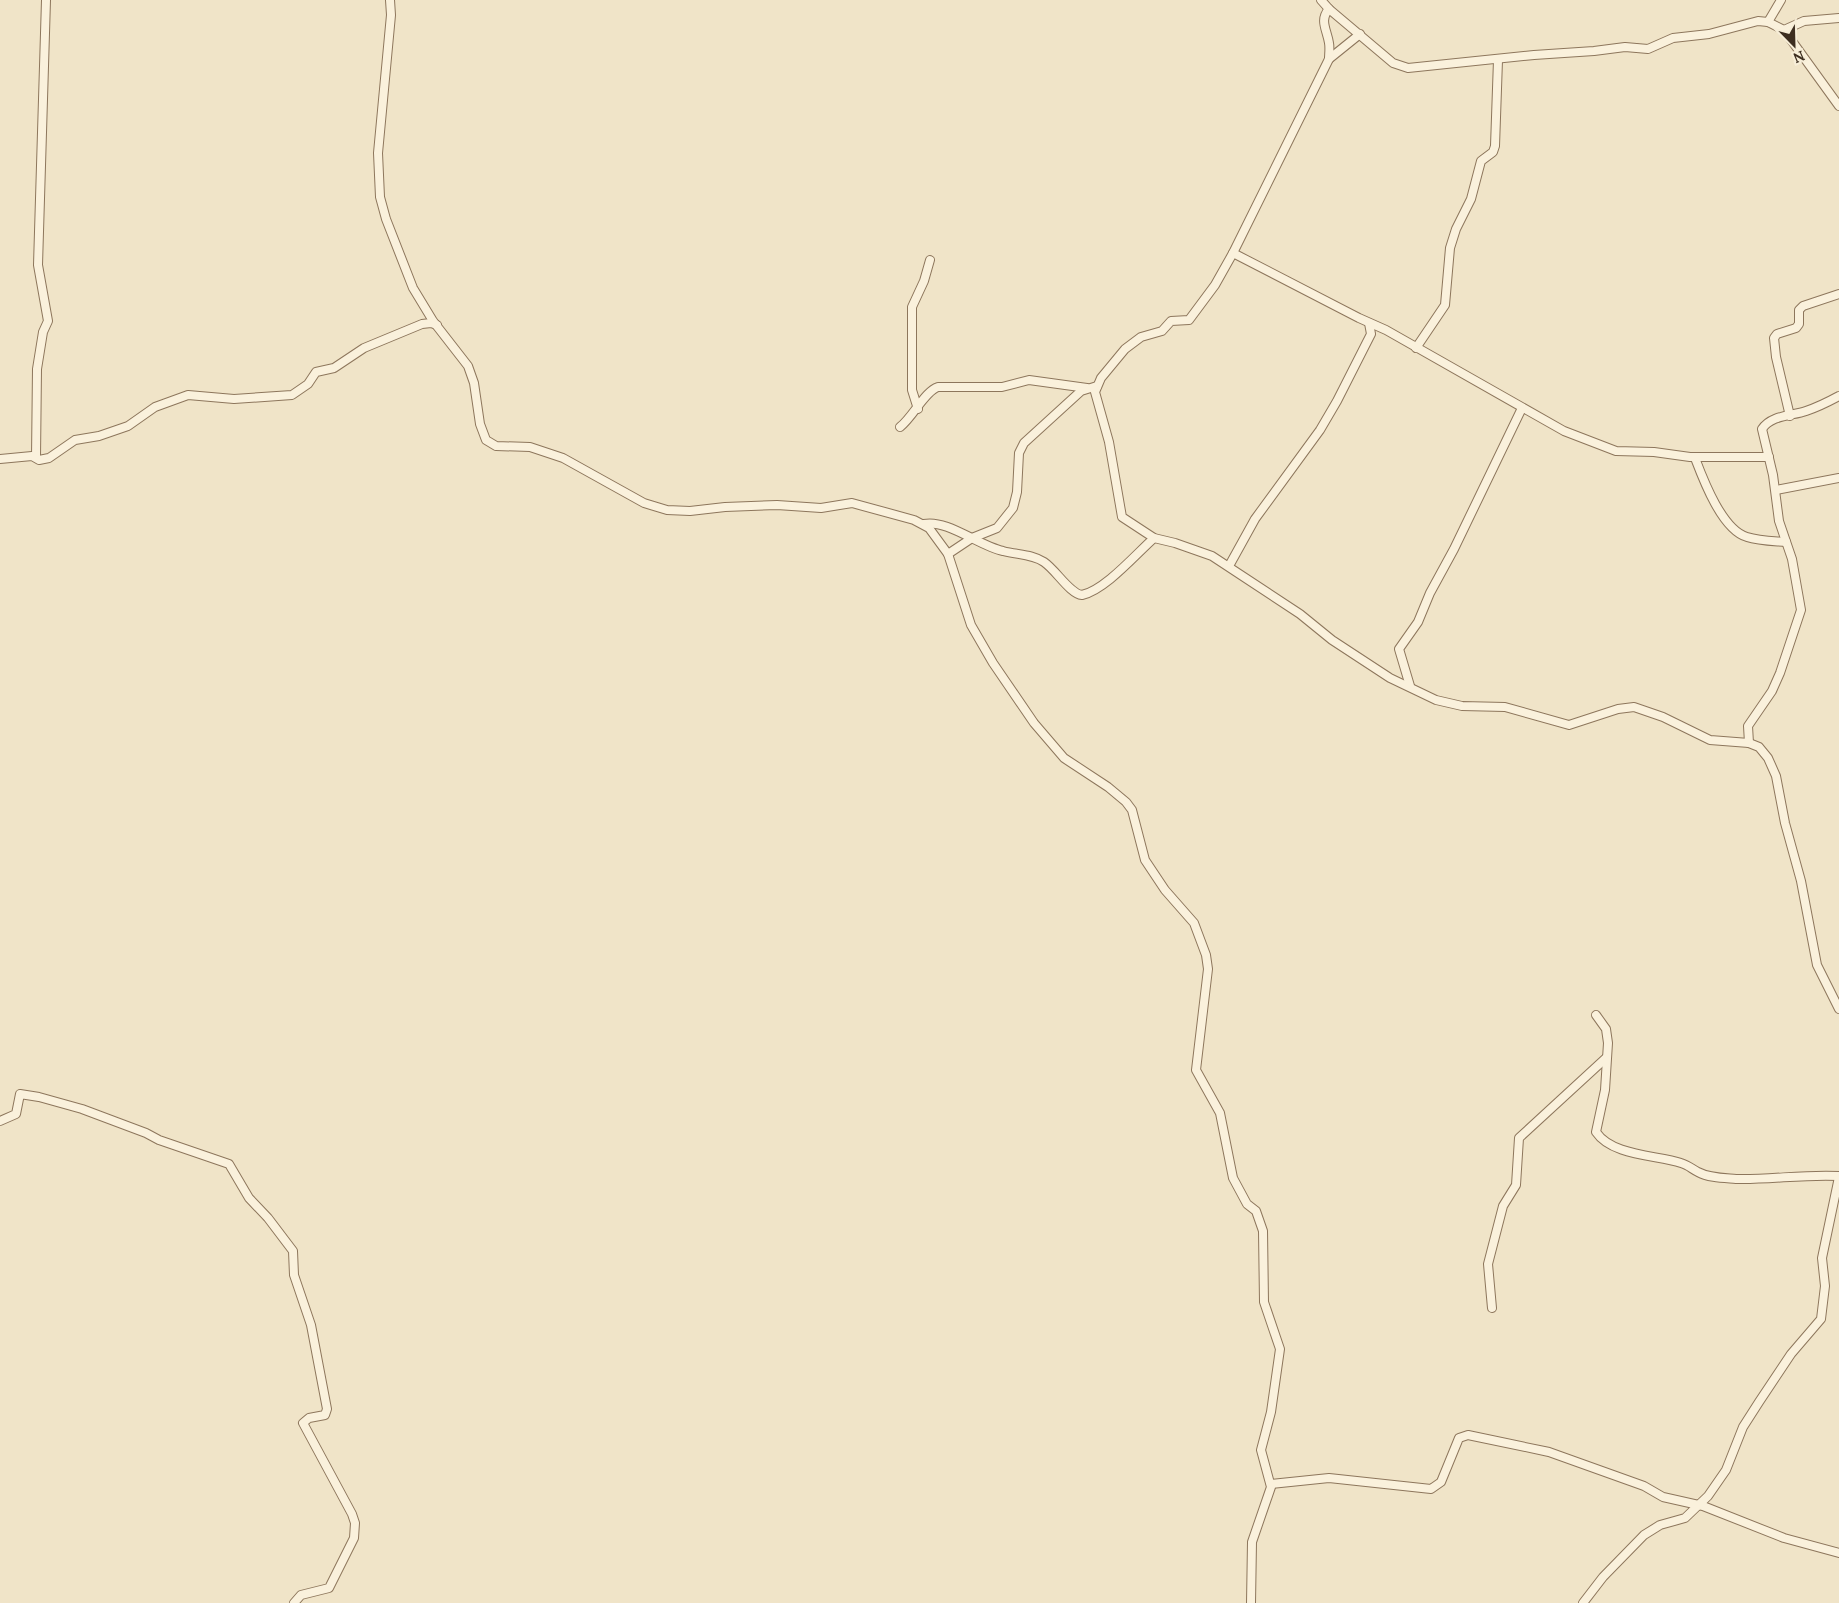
<svg xmlns="http://www.w3.org/2000/svg" width="1839" height="1603" viewBox="0 0 1839 1603" font-family="Lora,serif">
	<style>
		.lines { fill: none; stroke-linecap: round; stroke-linejoin: round }
		.minor-casing { stroke: #8d765c; stroke-width: 10 }
		.minor { stroke: #faf1dc; stroke-width: 8 }
	</style>
	<rect width="100%" height="100%" fill="#f0e4c8"/>
	<g class="lines">
		<defs>
			<g id="minor">
				<polyline points="390,0 391,15 378,153 380,197 386,219 413,288 433,321 468,366 474,383 480,424 486,440 496,446 530,447 563,458 644,503 667,510 690,511 725,507 777,505 821,508 852,503 914,520 929,528 948,554 971,625 993,663 1034,723 1064,758 1108,787 1126,802 1132,810 1145,860 1165,890 1194,923 1206,955 1208,969 1196,1070 1220,1113 1233,1178 1247,1204 1256,1211 1263,1231 1264,1302 1280,1349 1271,1412 1261,1450 1271,1487 1252,1542 1251,1603"/>
				<polyline points="1321,0 1329,9 1393,63 1408,68 1534,55 1594,51 1625,47 1648,49 1673,38 1709,34 1758,21 1768,22 1784,30 1804,21 1839,18"/>
				<path d="M1329,9c-10,11 -2,21 0,34 1,5 0,11 0,16l-96,194 -18,32 -26,35 -18,1 -9,10 -21,6 -16,12 -24,29 -6,14 14,50 13,75 32,21 21,5 37,13 88,58 32,26 58,38 46,22 26,6 43,1 64,18 49,-16 16,-2 29,10 47,23 39,3 10,4 9,11 8,18 9,47 16,58 16,84 22,44"/>
				<polyline points="1768,22 1781,0"/>
				<polyline points="1784,30 1839,106"/>
				<polyline points="1329,59 1360,34"/>
				<polyline points="1233,253 1359,318 1386,330 1564,431 1616,451 1654,452 1690,457 1769,457"/>
				<polyline points="1416,348 1445,305 1450,248 1456,229 1471,199 1481,161 1493,152 1495,146 1498,60"/>
				<polyline points="918,409 912,390 912,307 924,281 930,260"/>
				<polyline points="1790,416 1776,357 1774,338 1777,334 1796,328 1799,324 1799,310 1803,306 1839,294"/>
				<path d="M900,427c13,-10 25,-36 38,-40h64l27,-7 58,8"/>
				<polyline points="36,457 37,369 43,332 48,321 38,265 46,0"/>
				<path d="M1695,458c8,21 27,72 52,79 12,4 27,4 39,5"/>
				<polyline points="0,459 32,456 39,460 49,458 75,440 99,436 128,426 155,407 188,395 234,399 292,395 308,384 316,372 334,368 364,348 422,324 431,323 437,325"/>
				<polyline points="1776,490 1839,478"/>
				<path d="M924,524c23,-5 55,22 79,27 15,4 29,3 41,11 12,8 26,32 38,33 23,-5 53,-40 72,-57"/>
				<polyline points="948,554 972,538 997,528 1013,508 1017,492 1019,453 1024,443 1081,391 1097,386"/>
				<polyline points="1229,566 1255,519 1320,430 1337,401 1371,334 1369,323"/>
				<polyline points="1410,686 1399,649 1418,622 1430,593 1454,549 1522,408"/>
				<path d="M1749,743l-1,-17 24,-35 8,-18 21,-63 -9,-51 -13,-38 -6,-46 -11,-46c9,-14 30,-13 44,-18 12,-4 22,-9 33,-15"/>
				<path d="M1596,1015l10,14 2,14 -3,47 -9,42c16,24 61,23 85,31 7,2 11,6 17,9 11,6 26,6 38,7 34,1 68,-5 103,-3"/>
				<polyline points="0,1121 16,1114 20,1094 39,1097 82,1109 146,1133 159,1140 229,1164 249,1198 268,1218 293,1251 294,1275 311,1325 327,1409 325,1415 309,1418 303,1423 352,1514 355,1523 354,1538 329,1588 301,1595 294,1603"/>
				<polyline points="1492,1308 1488,1264 1503,1206 1516,1185 1519,1138 1606,1058"/>
				<polyline points="1271,1484 1329,1478 1431,1489 1441,1482 1459,1438 1468,1435 1549,1452 1644,1486 1663,1497 1703,1506 1784,1538 1839,1553"/>
				<polyline points="1583,1603 1603,1577 1644,1535 1660,1525 1685,1518 1708,1496 1726,1470 1743,1427 1759,1402 1791,1354 1821,1319 1825,1286 1822,1258 1839,1177"/>
			</g>
		</defs>
		<use href="#minor" class="minor-casing"/>
		<use href="#minor" class="minor"/>
	</g>
	<g transform="translate(1794 45) rotate(157)" stroke="#f7eed8" stroke-width="4" paint-order="stroke">
	<path d="M0-4L9 19L0 12L-9 19Z" fill="#3d2e20"/>
	<text y="-8" font-size="14" font-weight="bold" text-anchor="middle" fill="#3d2e20">N</text>
	</g>
</svg>
